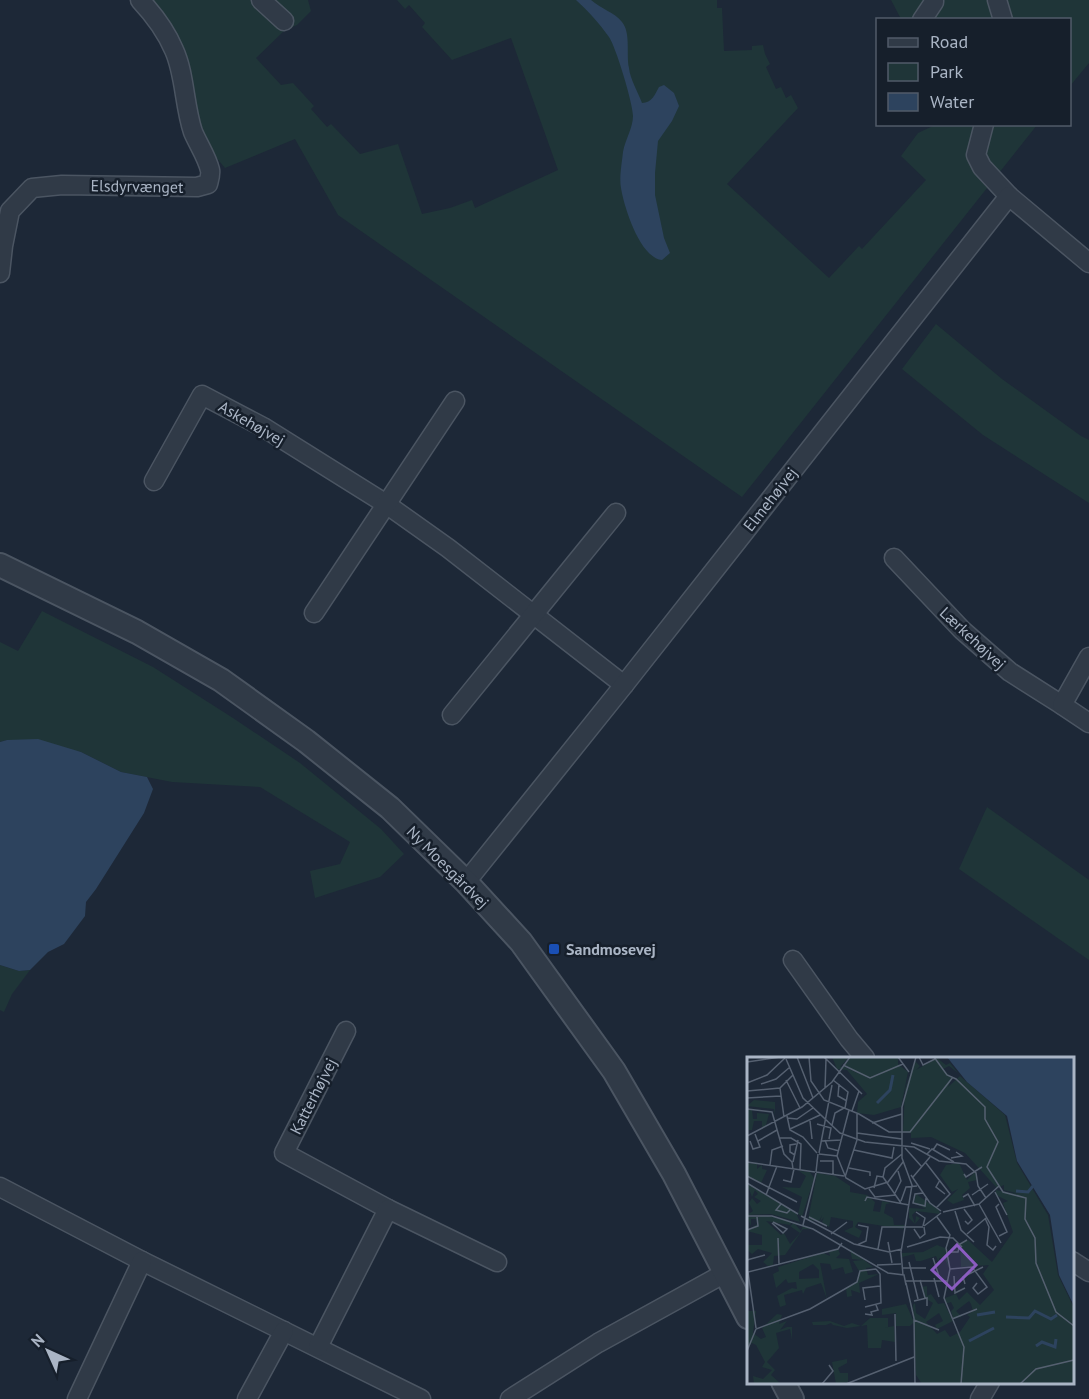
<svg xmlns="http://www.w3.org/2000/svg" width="1089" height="1399" viewBox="0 0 1089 1399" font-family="'PT Sans',sans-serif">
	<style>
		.green { fill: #1f3538 }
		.water { fill: #2d435e }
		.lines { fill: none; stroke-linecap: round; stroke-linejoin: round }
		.minor-casing { stroke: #4b5562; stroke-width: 21 }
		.tertiary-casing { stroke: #4b5562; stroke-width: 26 }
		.minor { stroke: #303a47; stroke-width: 18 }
		.tertiary { stroke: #303a47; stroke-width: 22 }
		.transit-dot { fill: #1a4fb4; stroke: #161f2b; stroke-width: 2 }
		.labels { text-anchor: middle; stroke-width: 5; stroke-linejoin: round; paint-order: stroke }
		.street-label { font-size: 16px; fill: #aab5c5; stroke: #161f2b }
		.poi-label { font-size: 16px; font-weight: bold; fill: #aab5c5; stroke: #161f2b; text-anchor: start }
		.inset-river { fill: none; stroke: #2d435e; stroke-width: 3 }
		.inset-road { fill: none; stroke: #556070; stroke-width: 1.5 }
		.view { fill: #8b5cc1; fill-opacity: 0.15; stroke: #8b5cc1; stroke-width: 3 }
		.inset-edge { fill: none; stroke: #aab5c5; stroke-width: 3 }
	</style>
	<rect width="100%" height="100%" fill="#1d2837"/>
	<g class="green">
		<polygon points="151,0 308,0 311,11 297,25 284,31 256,58 281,85 293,83 314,106 311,109 327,127 331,124 360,154 398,144 422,214 450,208 472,200 475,208 558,170 511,38 452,60 422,27 425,23 409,5 405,9 397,0 717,0 717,8 722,8 724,51 752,50 752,46 763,45 765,54 770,64 766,67 776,89 781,87 786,98 791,95 798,108 727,184 829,278 859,246 862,249 926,180 901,156 918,133 935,125 1037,125 742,497 338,215 295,139 225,168 204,143 184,50 174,28"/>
		<polygon points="891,0 1089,0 1089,63 1070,86 1070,20 901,19"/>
		<polygon points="936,324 1002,379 1081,436 1089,440 1089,503 983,435 902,369"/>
		<polygon points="42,611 153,667 233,718 300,763 381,829 404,854 380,877 315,898 310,871 340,864 350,842 260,787 172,782 121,772 81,752 7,740 0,742 0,642 18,651"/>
		<polygon points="987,807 1089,880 1089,960 959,869"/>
		<polygon points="0,965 19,971 30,970 12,994 4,1012 0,1010"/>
	</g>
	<g class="water">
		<path d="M576,0h15c10,9 23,12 31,22 9,11 4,31 7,46 1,11 9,24 13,35 10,0 13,-9 17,-16l5,-2 10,8 5,13 -7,15 -14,20 -3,32v22l9,43 6,15 -8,7c-22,-2 -38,-53 -41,-72 -2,-10 1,-26 2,-36 2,-12 10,-24 10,-36 0,-12 -17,-69 -24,-79 -9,-13 -21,-26 -33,-37z"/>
		<polygon points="38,739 81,752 121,772 147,777 153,789 144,813 96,889 86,902 85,916 64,944 48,952 30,970 19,971 0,965 0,742 7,740"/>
	</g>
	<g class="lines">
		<defs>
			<g id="minor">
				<polyline points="261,0 284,21"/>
				<polyline points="997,0 1003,20"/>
				<polyline points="922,20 934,2 934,0"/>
				<polyline points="984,124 976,155 982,167 1009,196"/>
				<path d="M0,273l3,-27 7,-35 22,-23 30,-3 135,2 11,-3c1,-4 3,-10 2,-14 -3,-13 -12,-26 -17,-38 -9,-27 -8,-58 -19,-82 -8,-19 -20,-35 -34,-50"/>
				<polyline points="154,481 202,395 263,427 386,504 448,548 624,685"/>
				<polyline points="894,558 962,630 1010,672 1062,705"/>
				<polyline points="314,613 455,401"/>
				<polyline points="1089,657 1062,705 1089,723"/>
				<polyline points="452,715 616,513"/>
				<polyline points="466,882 624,685 1009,196 1089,263"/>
				<polyline points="793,960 849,1039 865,1058"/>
				<polyline points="346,1031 284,1153 388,1209"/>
				<polyline points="0,1187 142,1261 421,1399"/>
				<polyline points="1072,1261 1089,1272"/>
				<polyline points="318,1347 388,1209 497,1262"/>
				<polyline points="77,1399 142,1261"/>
				<polyline points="247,1399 284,1331"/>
				<polyline points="510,1399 598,1343 725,1273"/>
				<polyline points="980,1399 990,1382"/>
			</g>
			<g id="tertiary">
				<polyline points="0,565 137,632 221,680 306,741 390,808 466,882 521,942 614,1071 674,1174 748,1317"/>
				<polyline points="783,1382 792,1399"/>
			</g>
		</defs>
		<use href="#minor" class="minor-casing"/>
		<use href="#tertiary" class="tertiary-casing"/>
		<use href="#minor" class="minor"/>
		<use href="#tertiary" class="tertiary"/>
	</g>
	<rect class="transit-dot" x="548" y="943" width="12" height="12" rx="3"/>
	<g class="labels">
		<g class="street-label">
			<text transform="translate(137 186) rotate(1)" y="6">Elsdyrvænget</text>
			<text transform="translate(252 423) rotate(30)" y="6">Askehøjvej</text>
			<text transform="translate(770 499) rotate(-52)" y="6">Elmehøjvej</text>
			<text transform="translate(973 638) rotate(43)" y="6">Lærkehøjvej</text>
			<text transform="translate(448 867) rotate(45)" y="6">Ny Moesgårdvej</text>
			<text transform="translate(313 1096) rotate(-63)" y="6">Katterhøjvej</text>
		</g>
		<g class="poi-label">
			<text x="566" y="955">Sandmosevej</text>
		</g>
	</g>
	<g transform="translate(747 1057)">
		<rect width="327" height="327" fill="#1d2837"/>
		<path d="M85,0h17l-9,10 3,-1 18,9 -17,-10 7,-8h47v7l10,8 -7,35 -27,8 -17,-2 1,-11 9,-8 -20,-24 -10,-1zM190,1l9,7 4,-2 8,10 -9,-7 -6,3 9,9 -4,9 12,-11 45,39 12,48 31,52 10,60 16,33v76h-152l-6,-9 -3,-70 2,-2 1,10 9,6 8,-16 -8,-5 -3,-11 5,-1v10l4,-2 7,10 6,-1 9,18 -16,8 -2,-4 8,-4 -4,-8 -13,9 11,12 8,-4 5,7 10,-5 10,-15 -3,-2 6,-4 -2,-7 -2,-3 -13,10 6,6 -9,1 -2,-7 3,-3 -3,-6 -6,2v-6l11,-4 3,6 8,-8 13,13 14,-15 -11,-16 6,-9 -28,2 -1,-23 8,-4 24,22 21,-30 -10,-29 5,-2 -12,-6v-5l28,5 -20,-5v-5l-7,3 -32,-35 -34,-16 -20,1v-5l-8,-1 2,-43 10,-28 5,5 -4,4zM7,43l21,2v13l-1,-6 -27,-3zM0,52l5,1 1,9h4v-6l12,1 -3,11 -4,4v-8h-8l-2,9h-5zM0,106l10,1v5l5,-4v4l5,1 -6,13 -14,-7zM212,106l8,17 8,-8 2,8 -9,2 2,6 -8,7 2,5 -11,4 -6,-4 11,-11 -6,3 -12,-17 6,-10zM52,114l11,1 4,6 -12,39 -4,-3 4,-17 -20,-10 18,1 6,-12zM70,116l18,3 15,10v6l17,3 8,7 -2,9 7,1 2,-11 9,2 -5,1 -2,9 9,5 1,7h11l-2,4 -45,-7 -3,5 7,4 -3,7 -15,-7 9,-4v-6l-22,-4 -2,10 -7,-5 2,-5 -4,5 2,-7 -3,6 -11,-1zM0,127l49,29 4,9 -29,-8 -24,1 6,-4 -4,-8 3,-5 5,6 4,-3 -7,-4 4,-3 -3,-4 -3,7zM169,137l23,16 1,4 -24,-3 -4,4 3,9 1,-8 4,2 -5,6 -6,-6v-10l17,1 -12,-6zM21,159l24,6 -2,3 -24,-4 15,14 3,-2 6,11 10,-11 -10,-7 4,-3 7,8 2,-5 8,3h-8l-18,26 -11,1 -1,9 -5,1 -5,-4 9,-9 -14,-4 -6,5 -5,-4 1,-5h14v-10l-15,-4 10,-7 -1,-5h-5v7l-4,-9zM190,188l8,3 4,20 -5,-10h-5v5l-3,-7 -15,5h-5l-2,-7 -12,3v-4l21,-1zM91,192l2,5 -4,4 13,1 4,13 -8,2 -2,-7 -11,3 -2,-6 -10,-1 7,36 -6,-16 -15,5 -3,6 -1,-4 -18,5 2,10 -6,2 -3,-11 15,-8 5,1 -1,-7 -8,1 -2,-4 -10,9 -3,-14 6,-3 -1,-4 45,-14 7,3 -1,-4zM66,207l6,6v8l-20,1v-7zM103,192l23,18 -7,1 2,7 11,-1 -20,9 1,10 -9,-3 1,6 -5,1 -1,-9 11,-6 2,-11 -6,-10 10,-1 -11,-1zM159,247l8,18 -4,4h-14v-13l-14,2v-6zM0,254h9l-3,22 8,6 5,-2 -4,-9 15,-14 5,1 -3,9 8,-3 -7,9 7,-3h5v13l-2,-11 -14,4 3,15 -12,14 8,8 -4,5 10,9h-27l-1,-8 10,3 9,-9 -10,-3 3,-5 -9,-17 -4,-2 -5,5zM123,261h18v9l-5,1 11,-2 1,16 -13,-2 -1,8h-13l-1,-23 -20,3 -14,-3 -2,-2 -5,2h-13l-1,-3 18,-1 14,5 8,-3 9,3zM100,302v4l-9,5 2,5h8v9l-12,2 -4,-22z" fill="#1f3538" fill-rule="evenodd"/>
		<path d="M200,0h127v249l-15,-31 -9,-60 -33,-54 -10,-45 -40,-34z" fill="#2d435e"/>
		<path class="inset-river" d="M130,46l13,-13 3,-15M269,134l12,1 5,-6M230,258l18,-3M259,260l23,1 6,-7 16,8 6,-4M222,284l25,-13M289,289l6,-4 13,5 1,-8"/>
		<path class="inset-road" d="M50,0l16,41M62,0l2,24 13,19 35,14 30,18h21l43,-55M77,0l38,37M151,0l11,15M172,0l4,8 12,-6M187,0l13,18 9,4 29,28v12l13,23 -11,25 16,25 23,6 -1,21 10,19 1,25 20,49 18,14M39,2l17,39 37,35 25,9 49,5 25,14 27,3 10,9 2,13 8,12M0,5l33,-5M96,8l27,13 33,-14M39,23l14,28M86,23l15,12 -3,16M0,26l20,-8 18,-17M14,27l15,-5 14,-12M92,27l-1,12 9,5M78,31l1,-29M0,34l33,-3M0,41l34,-2M0,52l25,3 12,42 8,8 1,7M105,54l7,-20M40,59l3,14 13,7 14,16M37,60l-4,-29 13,-13M40,61l10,1 16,-11M63,64l2,18M125,66l30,-9M70,67l14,4 -2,11M85,68l3,-12 9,-5M43,72l30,-14M110,76l45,6M0,79l55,-29 30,-25 18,-25M33,81h11l10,6 -1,26M78,83l3,8 11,3M3,84l3,8 7,-2 -5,-13M11,84l19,-11M74,84l21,-1M164,86l19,6M158,91l17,19M107,93l38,8 2,-11M186,93l4,-6 13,6M72,96l13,-68M72,97l18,2 9,22 19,11 23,-7 15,-20M180,97l5,-5 22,13M48,98l-5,-3v-7l6,-1M90,99l12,-46M204,101l11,-2 -6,-4M73,104h13v14M0,105l68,10M46,105l5,-22M179,106l24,31 -14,14M23,108l2,-15 11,-4M102,111l21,4v4M69,115l28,4M69,115l2,-18M217,117l2,3 16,-10M164,118l19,28 11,8M0,119l50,26M98,120l12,-37v-27M166,120l17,-20M36,123l8,2 3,-13M193,123l-4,7 9,7M0,126l51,31M127,131l3,-12 6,1M122,132l6,8 21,-2M248,135l12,23M148,136l6,-12 -3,-10M176,136l-8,1 -2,9 12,3 1,-8M19,138l11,-29M225,138l16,-11M216,140l5,-3 7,12M118,144l2,-4 42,8M154,144l5,-14 11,-1M154,146l-18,-26 2,-9 17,-14M34,147l-5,6 11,3 3,-3M232,147l22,39M217,152l8,11 -4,4 -3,-3M208,154l6,19 13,12M169,155l9,6 -2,8M196,155l36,-8 20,-18M0,159h25l41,13 75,44 16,2 2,10M54,159l53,28 35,8 13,-3M62,160l18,9M190,160l13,18 -4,13 4,21 -6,29 20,49 -3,37M238,161l4,9 -2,18 6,5 3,-4M25,166l11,10 4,-4 -14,-7M56,168l13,-52M177,169l17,-13M167,172l6,9 5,-4 -1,-7M0,173l11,-4 -1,-9M84,177l16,-12M220,177l19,-16M252,179l8,-4 -11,-25 3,-3M31,181l1,26M141,185l4,21M110,188l9,-4 2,-14 -10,-2M160,190l33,-10 13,1 9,9M131,192l4,-22h41M201,195h10l2,-8 7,-4M186,201l7,21M0,203l18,-5M162,205l9,37M130,208l24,-1M155,211h24M203,212l22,-2 15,20 -9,7 -5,-6 4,-5M156,218l-2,-23 11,-67 -10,-27v-51l14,-50M207,219l1,17 10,-5M187,221l5,19M173,223l5,18M158,224h42M159,226l8,35 1,66M218,227l-2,-7 20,-10M118,243l-2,-12 17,-2M167,244l13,-3v8M118,250l16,-4 -1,-29 -4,-5M118,257l7,1 -1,-3 7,-2 -2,-5M148,257l1,47M205,262l25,-10M167,263l25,10M9,271l-8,-56 90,-23 4,-6M0,294l9,-22 54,-20 47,-27 3,-11 16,-2M75,327l11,-13 -4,-6M99,327l68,-27M273,327l16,-15 38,-9"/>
		<path class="view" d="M210,188l19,20 -24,24 -20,-19z"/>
		<rect width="327" height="327" class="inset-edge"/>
	</g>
	<rect x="876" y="18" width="195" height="108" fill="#161f2b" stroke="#515b69" stroke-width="1.5"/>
	<rect x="888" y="38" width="30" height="9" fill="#303a47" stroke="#515b69" stroke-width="1.5"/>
	<text x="930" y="48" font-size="18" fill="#aab5c5">Road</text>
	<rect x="888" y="63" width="30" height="18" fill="#1f3538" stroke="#515b69" stroke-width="1.5"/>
	<text x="930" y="78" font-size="18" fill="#aab5c5">Park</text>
	<rect x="888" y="93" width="30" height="18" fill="#2d435e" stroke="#515b69" stroke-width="1.5"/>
	<text x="930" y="108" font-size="18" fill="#aab5c5">Water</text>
	<g transform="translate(48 1351) rotate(315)" stroke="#161f2b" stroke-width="4.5" paint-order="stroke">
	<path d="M0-4.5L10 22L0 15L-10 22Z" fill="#aab5c5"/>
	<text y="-9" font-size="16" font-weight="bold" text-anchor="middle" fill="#aab5c5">N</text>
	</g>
</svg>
